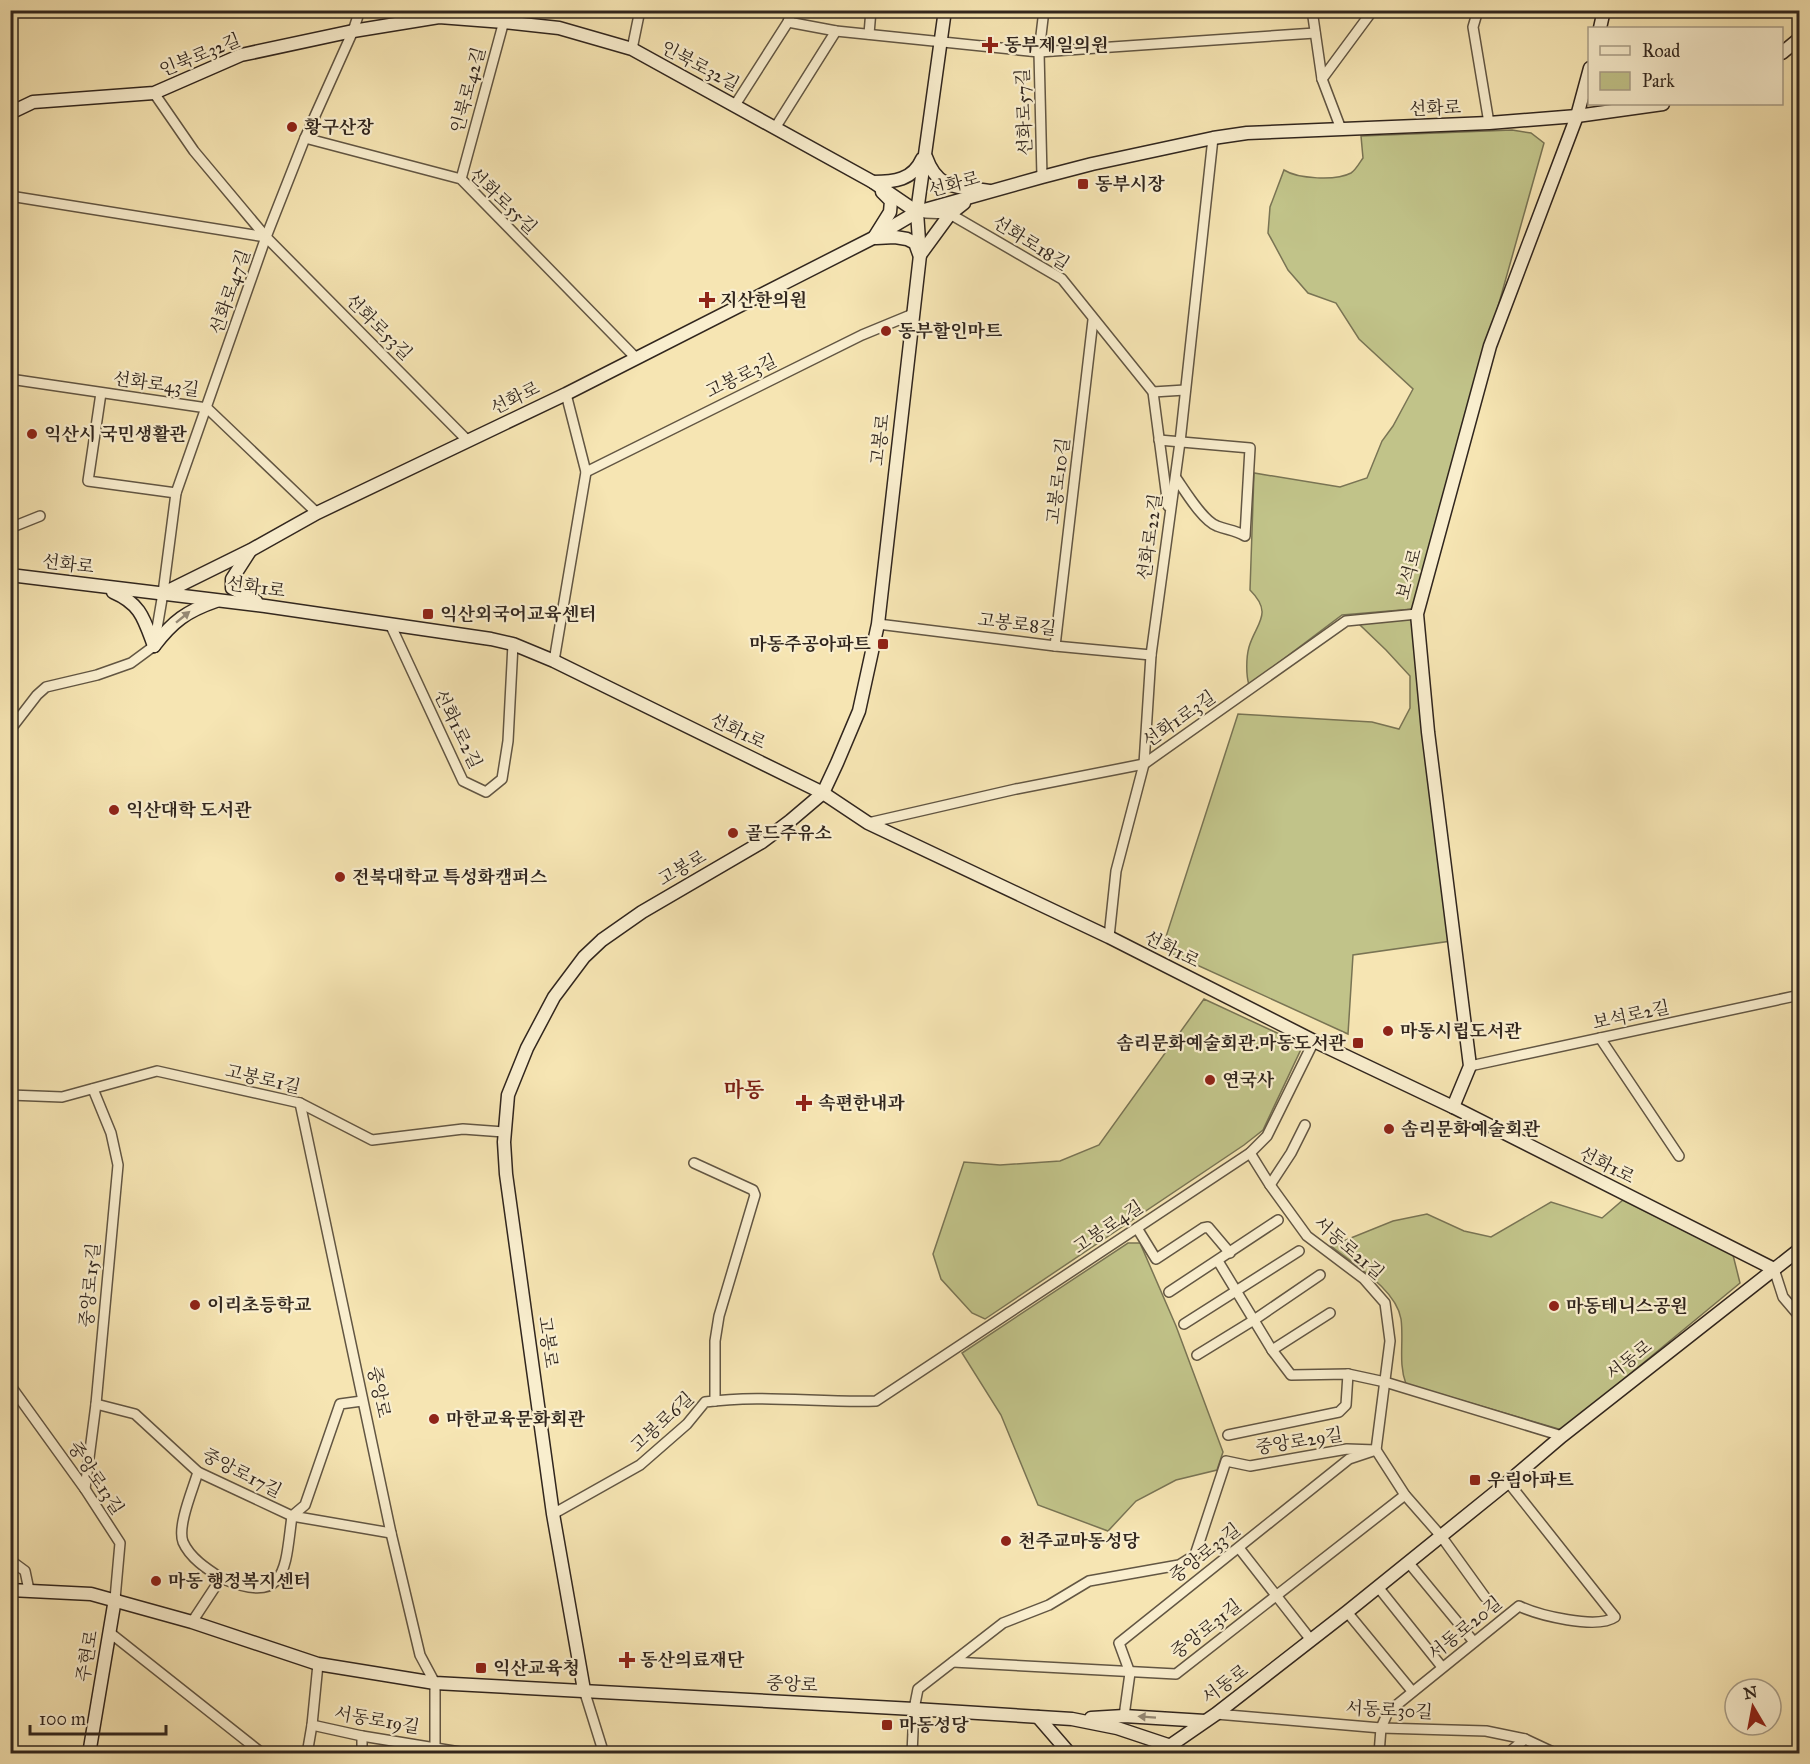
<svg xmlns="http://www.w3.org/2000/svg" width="1810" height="1764" viewBox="0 0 1810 1764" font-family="'IM FELL Great Primer','Noto Serif KR',serif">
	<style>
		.green { fill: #c1c389; stroke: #797454; stroke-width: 1.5 }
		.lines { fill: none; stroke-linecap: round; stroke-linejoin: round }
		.street-casing { stroke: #625643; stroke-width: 12 }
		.secondary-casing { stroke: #31261e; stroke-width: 15 }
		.street { stroke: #f9eece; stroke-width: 9 }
		.secondary { stroke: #f9eece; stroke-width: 12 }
		.oneway { fill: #958a76 }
		.poi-dot { fill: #8f2418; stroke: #f9eece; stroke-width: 2 }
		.labels { text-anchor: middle; stroke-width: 4.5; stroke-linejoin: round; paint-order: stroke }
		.poi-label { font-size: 18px; font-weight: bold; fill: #31261e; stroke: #f9eece; text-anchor: start }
		.street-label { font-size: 18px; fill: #31261e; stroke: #f9eece }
		.quarter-label { font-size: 21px; font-weight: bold; fill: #7a1f14; stroke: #f9eece }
	</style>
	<rect width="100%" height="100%" fill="#f6e5b3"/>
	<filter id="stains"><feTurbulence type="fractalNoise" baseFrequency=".00333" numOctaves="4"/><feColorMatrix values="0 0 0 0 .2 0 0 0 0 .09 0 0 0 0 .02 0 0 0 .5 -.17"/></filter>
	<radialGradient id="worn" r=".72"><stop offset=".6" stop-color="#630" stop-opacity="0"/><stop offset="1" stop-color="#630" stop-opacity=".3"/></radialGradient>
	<g class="green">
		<path d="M1512,130l19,3 13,10 -131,466 -71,6 -93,70c-3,-10 -3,-27 0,-38 7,-24 25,-33 1,-57l4,-117 86,14 27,-9 15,-37 11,-15 20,-37 -54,-50 -23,-36 -28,-10 -20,-23 -20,-37 2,-26 14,-37c14,9 52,11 67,3 5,-3 9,-11 12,-15l-2,-22z"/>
		<polygon points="1414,619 1451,941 1353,955 1348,1034 1162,949 1238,714 1372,722 1399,729 1410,708 1410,676 1386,650 1359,624"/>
		<polygon points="1204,999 1303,1045 1263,1130 1244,1145 985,1319 972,1313 941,1279 933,1254 964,1162 1000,1165 1060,1161 1099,1145"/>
		<path d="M1623,1200l110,55 7,28 -178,147 -156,-46c-8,-21 -2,-43 -5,-65 -5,-30 -47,-54 -70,-73l62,-25 34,-7 37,17 27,6 60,-35 51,16z"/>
		<polygon points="1128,1243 1140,1243 1176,1326 1223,1452 1217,1470 1176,1480 1136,1501 1108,1531 1038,1505 1001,1415 962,1353"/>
	</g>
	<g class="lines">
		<defs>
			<g id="street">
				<polyline points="1312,10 1322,79 1341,129"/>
				<polyline points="1478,10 1473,27 1489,123"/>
				<polyline points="788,22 836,31 1039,52 1315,33"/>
				<polyline points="869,34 871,10"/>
				<polyline points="632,49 640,10"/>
				<polyline points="1322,79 1373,10"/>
				<polyline points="154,93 194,151 266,237"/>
				<polyline points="735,105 788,22 792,10"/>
				<polyline points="775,128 836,31"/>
				<polyline points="305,138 461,179 636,358"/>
				<polyline points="1042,177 1039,52 1044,10"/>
				<polyline points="461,179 507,10"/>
				<polyline points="10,196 266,237 468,441"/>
				<polyline points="925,213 950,214 1062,279 1153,392 1168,506"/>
				<polyline points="10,379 207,408 317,513"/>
				<polyline points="1153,392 1185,390"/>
				<polyline points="101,393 88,481 176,493"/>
				<path d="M1159,440l91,8 -5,88c-10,-6 -18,-6 -28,-10 -14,-5 -32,-35 -41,-48"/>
				<polyline points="586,472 862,335 913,314"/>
				<polyline points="10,528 40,516"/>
				<polyline points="878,624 1055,646 1151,655"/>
				<polyline points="391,626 463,781 486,792 502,779 508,741 513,644"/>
				<polyline points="1055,646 1093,320"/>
				<polyline points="554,661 586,472 566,394"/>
				<polyline points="10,730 37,695 46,687 97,675 131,663 154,646 163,593 176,493 266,237 305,138 353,31 360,10"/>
				<polyline points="868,823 1016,789 1144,764 1346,621 1417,614"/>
				<polyline points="1109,937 1116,871 1144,764 1151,655 1180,442 1213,138"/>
				<polyline points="1600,1038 1679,1156"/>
				<polyline points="1470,1066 1800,995"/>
				<polyline points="10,1095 62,1097 157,1071 300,1103 372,1140 463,1129 504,1132"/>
				<polyline points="300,1103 391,1533 420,1655 435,1683 435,1754"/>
				<polyline points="694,1163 753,1190 755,1195 719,1316 715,1341 715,1401"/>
				<polyline points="1270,1185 1291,1153 1305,1125"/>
				<polyline points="1137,1228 1156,1259 1203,1228 1208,1227 1230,1253"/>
				<polyline points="1218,1261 1272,1350 1291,1375 1348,1374 1385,1382 1562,1436"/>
				<polyline points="1774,1269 1783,1297 1800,1317"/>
				<polyline points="1169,1292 1278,1220"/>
				<polyline points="1184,1324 1299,1251"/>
				<polyline points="1272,1350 1330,1313"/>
				<polyline points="1197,1355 1254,1320 1320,1275"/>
				<polyline points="10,1385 85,1489 120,1543 115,1599"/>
				<polyline points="96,1404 135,1414 198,1472 292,1516 391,1533"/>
				<polyline points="1228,1435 1339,1412 1346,1405 1348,1374"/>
				<path d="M198,1472c-5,17 -21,54 -15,70 7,16 24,27 38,36"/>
				<polyline points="85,1489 96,1404 118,1165 111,1133 93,1089"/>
				<path d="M553,1514l87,-49 47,-41 18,-22c56,-8 115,1 171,-1l374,-248 17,-17 47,-95"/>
				<polyline points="1239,1548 1311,1640"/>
				<polyline points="10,1560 25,1571 29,1590"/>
				<polyline points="1408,1562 1474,1642"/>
				<polyline points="1378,1587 1442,1667"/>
				<polyline points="1347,1612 1412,1691"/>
				<path d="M192,1622l29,-44c67,29 64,-11 71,-62l13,-11 35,-101 22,-3"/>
				<polyline points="109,1632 263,1754"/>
				<polyline points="953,1662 1176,1674 1405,1495"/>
				<polyline points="584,1690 604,1754"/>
				<polyline points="1216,1714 1381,1728 1486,1731 1525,1739 1557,1754"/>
				<polyline points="1124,1716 1130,1673 1119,1643 1349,1459 1376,1450 1390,1341 1385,1303 1364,1279 1307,1236 1270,1185 1250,1153"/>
				<polyline points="312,1725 362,1736 472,1754"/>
				<polyline points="362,1736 362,1754"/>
				<polyline points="307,1754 312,1725 318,1664"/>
				<polyline points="912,1754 914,1709 918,1689 1003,1623 1049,1605 1089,1581 1179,1565 1195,1555 1226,1461 1250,1466 1347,1449 1376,1450 1405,1495 1441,1536 1485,1597"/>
				<path d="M1379,1754l2,-26 7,-16 131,-106c19,9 78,24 96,11l-107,-135"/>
				<polyline points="1507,1754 1525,1739"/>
			</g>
			<g id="secondary">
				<polyline points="1600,28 1604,10"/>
				<polyline points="1782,53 1800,38"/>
				<polyline points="10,113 33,102 154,93 241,55 353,31 439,17 504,22 559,28 632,49 873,182 917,212"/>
				<path d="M926,157c12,34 32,29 63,34"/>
				<path d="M873,182c21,0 40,-2 49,-23"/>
				<polyline points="875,236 890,212 891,201 882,192"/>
				<polyline points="876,238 895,237 907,239 915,243 919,254"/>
				<polyline points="920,255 950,214 964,203"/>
				<polyline points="250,551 232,579 232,588 256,601"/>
				<polyline points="10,575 265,606 491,639 513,644 554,661 823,793 868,823 1109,937 1314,1041 1453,1107 1774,1269"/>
				<path d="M113,592c28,12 31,27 41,54"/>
				<polyline points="164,593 251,550 317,513 566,394 873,238 917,212 1042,177 1092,164 1213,138 1247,133 1489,123 1577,116 1663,104"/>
				<path d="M154,646c19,-25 33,-35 62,-45"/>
				<polyline points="1453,1107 1470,1066 1428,732 1417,614 1490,346 1577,116 1590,68"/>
				<polyline points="10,1590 91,1594 192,1622 318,1664 435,1683 914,1709 1072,1719 1117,1728 1168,1745"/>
				<polyline points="584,1690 553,1514 506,1174 504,1142 508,1095 527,1048 554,997 584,957 602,940 642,912 762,842 790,821 823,793 837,763 859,711 878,624 920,255 917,212 945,10"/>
				<polyline points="1038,1717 1070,1754"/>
				<polyline points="1091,1718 1124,1716 1205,1721"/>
				<polyline points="89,1754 115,1599"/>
				<polyline points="1158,1754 1216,1714 1347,1612 1508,1482 1562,1436 1800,1249"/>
			</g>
		</defs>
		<use href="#street" class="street-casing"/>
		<use href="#secondary" class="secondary-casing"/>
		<use href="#street" class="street"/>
		<use href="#secondary" class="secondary"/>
	</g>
	<defs><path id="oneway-solid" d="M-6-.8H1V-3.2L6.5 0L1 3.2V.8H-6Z" transform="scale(1.5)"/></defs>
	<g class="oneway">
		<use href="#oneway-solid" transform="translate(183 617) rotate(-39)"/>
		<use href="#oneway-solid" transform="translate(1147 1717) rotate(-176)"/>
	</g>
	<g class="poi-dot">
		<path d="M987 36h6v6h6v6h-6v6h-6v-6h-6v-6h6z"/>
		<circle cx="292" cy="127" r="6"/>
		<rect x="1077" y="178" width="12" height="12" rx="3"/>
		<path d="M704 291h6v6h6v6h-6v6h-6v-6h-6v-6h6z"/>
		<circle cx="886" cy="331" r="6"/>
		<circle cx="32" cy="434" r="6"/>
		<rect x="422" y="608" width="12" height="12" rx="3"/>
		<rect x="877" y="638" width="12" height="12" rx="3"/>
		<circle cx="114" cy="810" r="6"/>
		<circle cx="733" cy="833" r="6"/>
		<circle cx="340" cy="877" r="6"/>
		<circle cx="1388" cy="1031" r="6"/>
		<rect x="1352" y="1037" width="12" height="12" rx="3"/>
		<circle cx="1210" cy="1080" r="6"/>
		<path d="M801 1094h6v6h6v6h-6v6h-6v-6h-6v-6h6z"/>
		<circle cx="1389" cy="1129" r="6"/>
		<circle cx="195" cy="1305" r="6"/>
		<circle cx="1554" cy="1306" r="6"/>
		<circle cx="434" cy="1419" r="6"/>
		<rect x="1469" y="1474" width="12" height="12" rx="3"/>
		<circle cx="1006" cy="1541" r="6"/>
		<circle cx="156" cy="1581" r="6"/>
		<path d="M624 1651h6v6h6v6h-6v6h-6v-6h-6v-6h6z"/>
		<rect x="475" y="1662" width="12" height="12" rx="3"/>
		<rect x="881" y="1719" width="12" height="12" rx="3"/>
	</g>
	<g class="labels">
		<g class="poi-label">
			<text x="1004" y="51">동부제일의원</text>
			<text x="304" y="133">황구산장</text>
			<text x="1095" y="190">동부시장</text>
			<text x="720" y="306">지산한의원</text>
			<text x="898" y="337">동부할인마트</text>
			<text x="44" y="440">익산시 국민생활관</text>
			<text x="440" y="620">익산외국어교육센터</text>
			<text x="871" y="650" text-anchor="end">마동주공아파트</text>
			<text x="126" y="816">익산대학 도서관</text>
			<text x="745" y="839">골드주유소</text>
			<text x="352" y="883">전북대학교 특성화캠퍼스</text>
			<text x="1400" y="1037">마동시립도서관</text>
			<text x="1346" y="1049" text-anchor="end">솜리문화예술회관.마동도서관</text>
			<text x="1222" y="1086">연국사</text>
			<text x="818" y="1109">속편한내과</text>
			<text x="1401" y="1135">솜리문화예술회관</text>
			<text x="207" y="1311">이리초등학교</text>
			<text x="1566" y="1312">마동테니스공원</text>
			<text x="446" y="1425">마한교육문화회관</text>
			<text x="1487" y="1486">우림아파트</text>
			<text x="1018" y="1547">천주교마동성당</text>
			<text x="168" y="1587">마동 행정복지센터</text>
			<text x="640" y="1666">동산의료재단</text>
			<text x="493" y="1674">익산교육청</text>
			<text x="899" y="1731">마동성당</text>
		</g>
		<g class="street-label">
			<text transform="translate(200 55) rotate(-22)" y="6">인북로32길</text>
			<text transform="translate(700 66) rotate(28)" y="6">인북로32길</text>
			<text transform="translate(468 90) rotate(-75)" y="6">인북로42길</text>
			<text transform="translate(1435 108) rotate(-2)" y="6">선화로</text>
			<text transform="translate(1024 112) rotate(-92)" y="6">선화로57길</text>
			<text transform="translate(954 184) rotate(-15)" y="6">선화로</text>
			<text transform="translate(503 201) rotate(44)" y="6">선화로55길</text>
			<text transform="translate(1031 243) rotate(32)" y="6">선화로18길</text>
			<text transform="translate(230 292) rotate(-71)" y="6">선화로47길</text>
			<text transform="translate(379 327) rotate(45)" y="6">선화로53길</text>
			<text transform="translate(741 376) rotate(-26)" y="6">고봉로3길</text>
			<text transform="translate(156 384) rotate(8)" y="6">선화로43길</text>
			<text transform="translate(515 398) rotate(-26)" y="6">선화로</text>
			<text transform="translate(880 440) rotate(-83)" y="6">고봉로</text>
			<text transform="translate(1058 481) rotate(-83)" y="6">고봉로10길</text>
			<text transform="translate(1150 537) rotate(-82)" y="6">선화로22길</text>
			<text transform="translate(68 564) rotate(7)" y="6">선화로</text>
			<text transform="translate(1409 574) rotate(-75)" y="6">보석로</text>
			<text transform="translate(256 587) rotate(8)" y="6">선화1로</text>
			<text transform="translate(1017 624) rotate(7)" y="6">고봉로8길</text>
			<text transform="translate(1179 719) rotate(-35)" y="6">선화1로3길</text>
			<text transform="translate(458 729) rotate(64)" y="6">선화1로2길</text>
			<text transform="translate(738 731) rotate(26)" y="6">선화1로</text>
			<text transform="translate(682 868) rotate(-30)" y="6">고봉로</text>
			<text transform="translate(1172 949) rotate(27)" y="6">선화1로</text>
			<text transform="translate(1631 1015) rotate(-12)" y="6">보석로2길</text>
			<text transform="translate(263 1079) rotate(13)" y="6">고봉로1길</text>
			<text transform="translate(1607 1165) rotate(27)" y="6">선화1로</text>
			<text transform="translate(1108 1227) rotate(-34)" y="6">고봉로4길</text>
			<text transform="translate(1349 1248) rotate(41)" y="6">서동로21길</text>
			<text transform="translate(90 1285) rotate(-85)" y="6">중앙로15길</text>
			<text transform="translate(548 1342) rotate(82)" y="6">고봉로</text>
			<text transform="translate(1629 1360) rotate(-38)" y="6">서동로</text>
			<text transform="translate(379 1392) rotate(78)" y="6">중앙로</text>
			<text transform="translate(662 1422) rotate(-43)" y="6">고봉로6길</text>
			<text transform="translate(1299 1441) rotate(-9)" y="6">중앙로29길</text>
			<text transform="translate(242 1473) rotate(27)" y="6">중앙로17길</text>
			<text transform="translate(96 1478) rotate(56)" y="6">중앙로13길</text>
			<text transform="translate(1205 1553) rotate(-38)" y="6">중앙로33길</text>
			<text transform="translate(1465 1628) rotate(-39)" y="6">서동로20길</text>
			<text transform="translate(1206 1629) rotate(-38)" y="6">중앙로31길</text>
			<text transform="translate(87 1656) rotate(-80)" y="6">주현로</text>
			<text transform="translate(792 1684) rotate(3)" y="6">중앙로</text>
			<text transform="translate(1225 1684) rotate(-37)" y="6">서동로</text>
			<text transform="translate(1389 1710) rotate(3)" y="6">서동로30길</text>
			<text transform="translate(377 1720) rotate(10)" y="6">서동로19길</text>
		</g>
		<g class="quarter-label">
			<text x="744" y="1097">마동</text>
		</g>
	</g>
	<rect width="1810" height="1764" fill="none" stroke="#f6e5b3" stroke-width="36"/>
	<rect x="12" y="12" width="1786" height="1740" fill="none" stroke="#31261e" stroke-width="3"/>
	<rect x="18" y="18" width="1774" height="1728" fill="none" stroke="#31261e" stroke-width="1.5"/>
	<rect x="1588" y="27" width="195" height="78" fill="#f9eece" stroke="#a99e88" stroke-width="1.5"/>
	<rect x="1600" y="46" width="30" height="9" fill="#f9eece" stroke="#a99e88" stroke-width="1.5"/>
	<text x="1642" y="57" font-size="18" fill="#31261e">Road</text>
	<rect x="1600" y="72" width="30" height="18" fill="#c1c389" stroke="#a99e88" stroke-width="1.5"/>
	<text x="1642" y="87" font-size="18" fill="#31261e">Park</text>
	<g transform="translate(1753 1707) rotate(350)"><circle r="28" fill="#f9eece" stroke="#a99e88" stroke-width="1.5"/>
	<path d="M0-4.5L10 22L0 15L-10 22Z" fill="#8f2418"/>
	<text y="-9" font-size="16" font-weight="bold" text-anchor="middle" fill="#31261e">N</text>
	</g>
	<path d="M30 1725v9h136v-9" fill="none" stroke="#31261e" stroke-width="3"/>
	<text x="39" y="1725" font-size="18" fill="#31261e" stroke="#f9eece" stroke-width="4.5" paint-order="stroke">100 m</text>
	<rect width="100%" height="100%" filter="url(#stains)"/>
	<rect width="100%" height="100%" fill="url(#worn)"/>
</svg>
